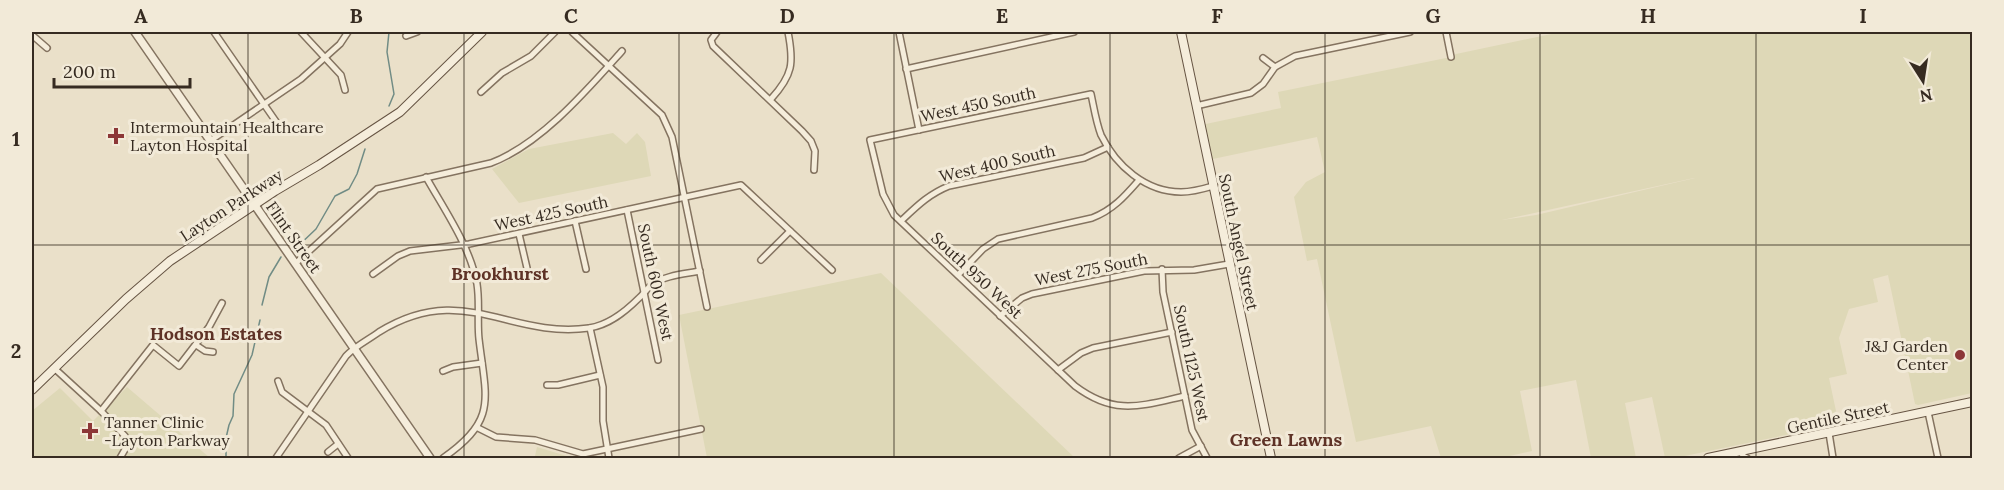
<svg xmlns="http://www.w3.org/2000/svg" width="2004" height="490" viewBox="0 0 2004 490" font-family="Lora,serif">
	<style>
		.farmland { fill: #ded8b7; fill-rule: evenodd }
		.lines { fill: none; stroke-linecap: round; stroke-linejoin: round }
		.stream { stroke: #718c85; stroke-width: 1.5 }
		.minor-casing { stroke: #847360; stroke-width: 8 }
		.tertiary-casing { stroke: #847360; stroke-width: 10 }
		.secondary-casing { stroke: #665443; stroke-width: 10 }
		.minor { stroke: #f5eddb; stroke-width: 5 }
		.tertiary { stroke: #f5eddb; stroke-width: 7 }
		.secondary { stroke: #f5eddb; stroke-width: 8 }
		.grid { fill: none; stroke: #362b21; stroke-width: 1.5; stroke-opacity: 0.55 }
		.poi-dot { fill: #8c3737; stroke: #f2ead8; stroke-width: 2 }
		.labels { text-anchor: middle; stroke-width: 6; stroke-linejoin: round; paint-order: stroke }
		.street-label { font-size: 16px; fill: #362b21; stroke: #f2ead8 }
		.poi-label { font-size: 16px; fill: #362b21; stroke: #f2ead8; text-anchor: start }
		.neighbourhood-label { font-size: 18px; font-weight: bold; fill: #5e3226; stroke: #f2ead8 }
		.neatline { fill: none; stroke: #362b21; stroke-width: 2 }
		.grid-label { font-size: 20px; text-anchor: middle; font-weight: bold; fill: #362b21 }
	</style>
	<rect width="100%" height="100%" fill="#eae0c9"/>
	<g class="farmland">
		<path d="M1561,32h411v361l-54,12 -3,-1 -27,-129 -15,4 5,23 -29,7 -10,29 8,36 -18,4 7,33 -12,16 -149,31h-10l-13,-61 -27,6 11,55h-45l-15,-78 -56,11 12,60 -31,7h-60l-10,-32 -75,16 -39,-183 -10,2 -13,-64 12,-15 19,-10 -8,-35 -109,23 -7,-35 80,-17 -3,-16 173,-35 5,-3zM1695,178l-159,37 -34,5 192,-42z"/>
		<polygon points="613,133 626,144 637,133 645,142 651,176 519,203 492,169 529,149"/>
		<polygon points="881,273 1075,458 707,458 679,315"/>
		<polygon points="127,387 210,458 32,458 32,411 60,388 93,421"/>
		<polygon points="537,447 573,458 583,458 531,458 535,456"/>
	</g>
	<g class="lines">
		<g class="stream">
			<polyline points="389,106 394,94 387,52 389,32"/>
			<polyline points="296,248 316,229 335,196 349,189 357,174 365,149"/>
			<polyline points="262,305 269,277 281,257"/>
			<polyline points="226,458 226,438 229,425 233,416 234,394 252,355 260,320"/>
		</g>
		<defs>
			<g id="minor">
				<polyline points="214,32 277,123 285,130"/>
				<polyline points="301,32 341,75 345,90"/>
				<polyline points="572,32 662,115 672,137 707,307"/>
				<polyline points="717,32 711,40 713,46 802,131 811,141 815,151 814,170"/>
				<polyline points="899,32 919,130"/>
				<polyline points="1446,32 1451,57"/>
				<polyline points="32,35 47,48"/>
				<polyline points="406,36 417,32"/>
				<polyline points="1263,58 1275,67"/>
				<polyline points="906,69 1074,32"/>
				<polyline points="481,92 502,73 531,56 555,32"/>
				<path d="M771,99c22,-24 23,-36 17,-67"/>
				<polyline points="1196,106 1251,93 1263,84 1275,67 1295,56 1410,32"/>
				<polyline points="210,141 301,79 340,44 348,32"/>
				<path d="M426,177c19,34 44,69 51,107 3,19 0,37 2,55 7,60 19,81 -36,119"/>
				<polyline points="627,210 658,360"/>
				<polyline points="575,221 586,269"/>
				<path d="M901,221c16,-15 28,-27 48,-35l135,-28 24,-11"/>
				<polyline points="519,234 527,268"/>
				<polyline points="761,260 790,231"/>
				<path d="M296,263l81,-74 114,-26c50,-19 96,-73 131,-112"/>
				<polyline points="1162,269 1163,292 1192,430 1207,458"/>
				<polyline points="373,274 398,256 410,251 469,244 741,185 832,270"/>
				<path d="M958,275l25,-26 15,-10 94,-21c21,-8 33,-22 47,-38"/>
				<polyline points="1000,316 1022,298 1032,294 1144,271 1194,270 1229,264"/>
				<polyline points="590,328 603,387 603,421 609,458"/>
				<polyline points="196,345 205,351 213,352"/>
				<polyline points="54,368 101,411 125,436 127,446 120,458"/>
				<polyline points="1058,370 1081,353 1093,348 1172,332"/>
				<polyline points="443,371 453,367 482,363"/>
				<polyline points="278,381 282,392 326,425 348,458"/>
				<polyline points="547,385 558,385 600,375"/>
				<path d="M1185,396c-45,10 -70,20 -110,-10l-181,-171 -11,-21 -13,-54 221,-46c3,14 5,28 10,41 15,31 45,57 80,57 11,0 22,-3 32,-6"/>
				<polyline points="101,411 153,345 179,366 209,327 222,303"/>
				<polyline points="1928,412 1938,458"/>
				<polyline points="478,428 496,437 535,440 583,454 701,429"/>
				<polyline points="1829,433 1833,458"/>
				<polyline points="1741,451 1743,456 1747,458"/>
				<polyline points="328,452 338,444"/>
				<path d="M276,458l70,-102c9,-10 22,-16 33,-24 84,-52 129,7 210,-4 20,-3 36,-16 50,-30 5,-4 8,-10 13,-13 13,-10 33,-11 48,-14"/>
				<polyline points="1179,458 1201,446"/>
			</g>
			<polyline id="tertiary" points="135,32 430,458"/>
			<g id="secondary">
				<polyline points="1181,32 1271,458"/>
				<polyline points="32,390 126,299 170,261 275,191 319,165 400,112 482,32"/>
				<polyline points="1708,458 1972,402"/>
			</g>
		</defs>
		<use href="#minor" class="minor-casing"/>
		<use href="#tertiary" class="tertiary-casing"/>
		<use href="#secondary" class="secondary-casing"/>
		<use href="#minor" class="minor"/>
		<use href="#tertiary" class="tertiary"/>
		<use href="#secondary" class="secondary"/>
	</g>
	<path class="grid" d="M248,32v426M464,32v426M679,32v426M894,32v426M1110,32v426M1325,32v426M1540,32v426M1756,32v426M32,245h1940"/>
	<g class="poi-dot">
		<path d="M113 127h6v6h6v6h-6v6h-6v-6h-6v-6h6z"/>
		<circle cx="1960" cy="355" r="6"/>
		<path d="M87 422h6v6h6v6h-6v6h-6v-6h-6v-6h6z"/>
	</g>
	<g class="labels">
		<g class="street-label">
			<text transform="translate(978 104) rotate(-12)" y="6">West 450 South</text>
			<text transform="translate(997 163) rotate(-13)" y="6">West 400 South</text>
			<text transform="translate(231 205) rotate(-33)" y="6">Layton Parkway</text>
			<text transform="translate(551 213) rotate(-12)" y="6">West 425 South</text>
			<text transform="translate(294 237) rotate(55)" y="6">Flint Street</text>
			<text transform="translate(1239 242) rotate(78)" y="6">South Angel Street</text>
			<text transform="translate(1091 269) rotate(-11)" y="6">West 275 South</text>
			<text transform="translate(977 275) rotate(43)" y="6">South 950 West</text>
			<text transform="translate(656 282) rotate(78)" y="6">South 600 West</text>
			<text transform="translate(1192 363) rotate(78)" y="6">South 1125 West</text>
			<text transform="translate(1838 417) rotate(-12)" y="6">Gentile Street</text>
		</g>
		<g class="poi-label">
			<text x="130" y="133">Intermountain Healthcare<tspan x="130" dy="18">Layton Hospital</tspan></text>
			<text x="1948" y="352" text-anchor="end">J&amp;J Garden<tspan x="1948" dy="18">Center</tspan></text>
			<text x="104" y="428">Tanner Clinic<tspan x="104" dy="18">-Layton Parkway</tspan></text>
		</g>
		<g class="neighbourhood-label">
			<text x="500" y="280">Brookhurst</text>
			<text x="216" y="340">Hodson Estates</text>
			<text x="1286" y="446">Green Lawns</text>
		</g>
	</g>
	<rect width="2004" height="490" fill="none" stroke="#f2ead8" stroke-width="66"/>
	<g transform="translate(1923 81) rotate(168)" stroke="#f2ead8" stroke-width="4.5" paint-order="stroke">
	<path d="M0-4.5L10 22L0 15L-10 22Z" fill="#362b21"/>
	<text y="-9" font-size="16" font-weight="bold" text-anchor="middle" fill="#362b21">N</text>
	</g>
	<path d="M54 78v9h136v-9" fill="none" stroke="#362b21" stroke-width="3"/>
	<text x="63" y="78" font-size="18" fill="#362b21" stroke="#f2ead8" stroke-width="4.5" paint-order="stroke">200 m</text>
	<rect x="33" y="33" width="1938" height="424" class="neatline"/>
	<g class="grid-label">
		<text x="141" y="23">A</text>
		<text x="356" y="23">B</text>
		<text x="571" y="23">C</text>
		<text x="787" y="23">D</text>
		<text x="1002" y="23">E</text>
		<text x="1217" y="23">F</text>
		<text x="1433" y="23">G</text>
		<text x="1648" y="23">H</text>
		<text x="1863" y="23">I</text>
		<text x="16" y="146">1</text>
		<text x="16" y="358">2</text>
	</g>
</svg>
